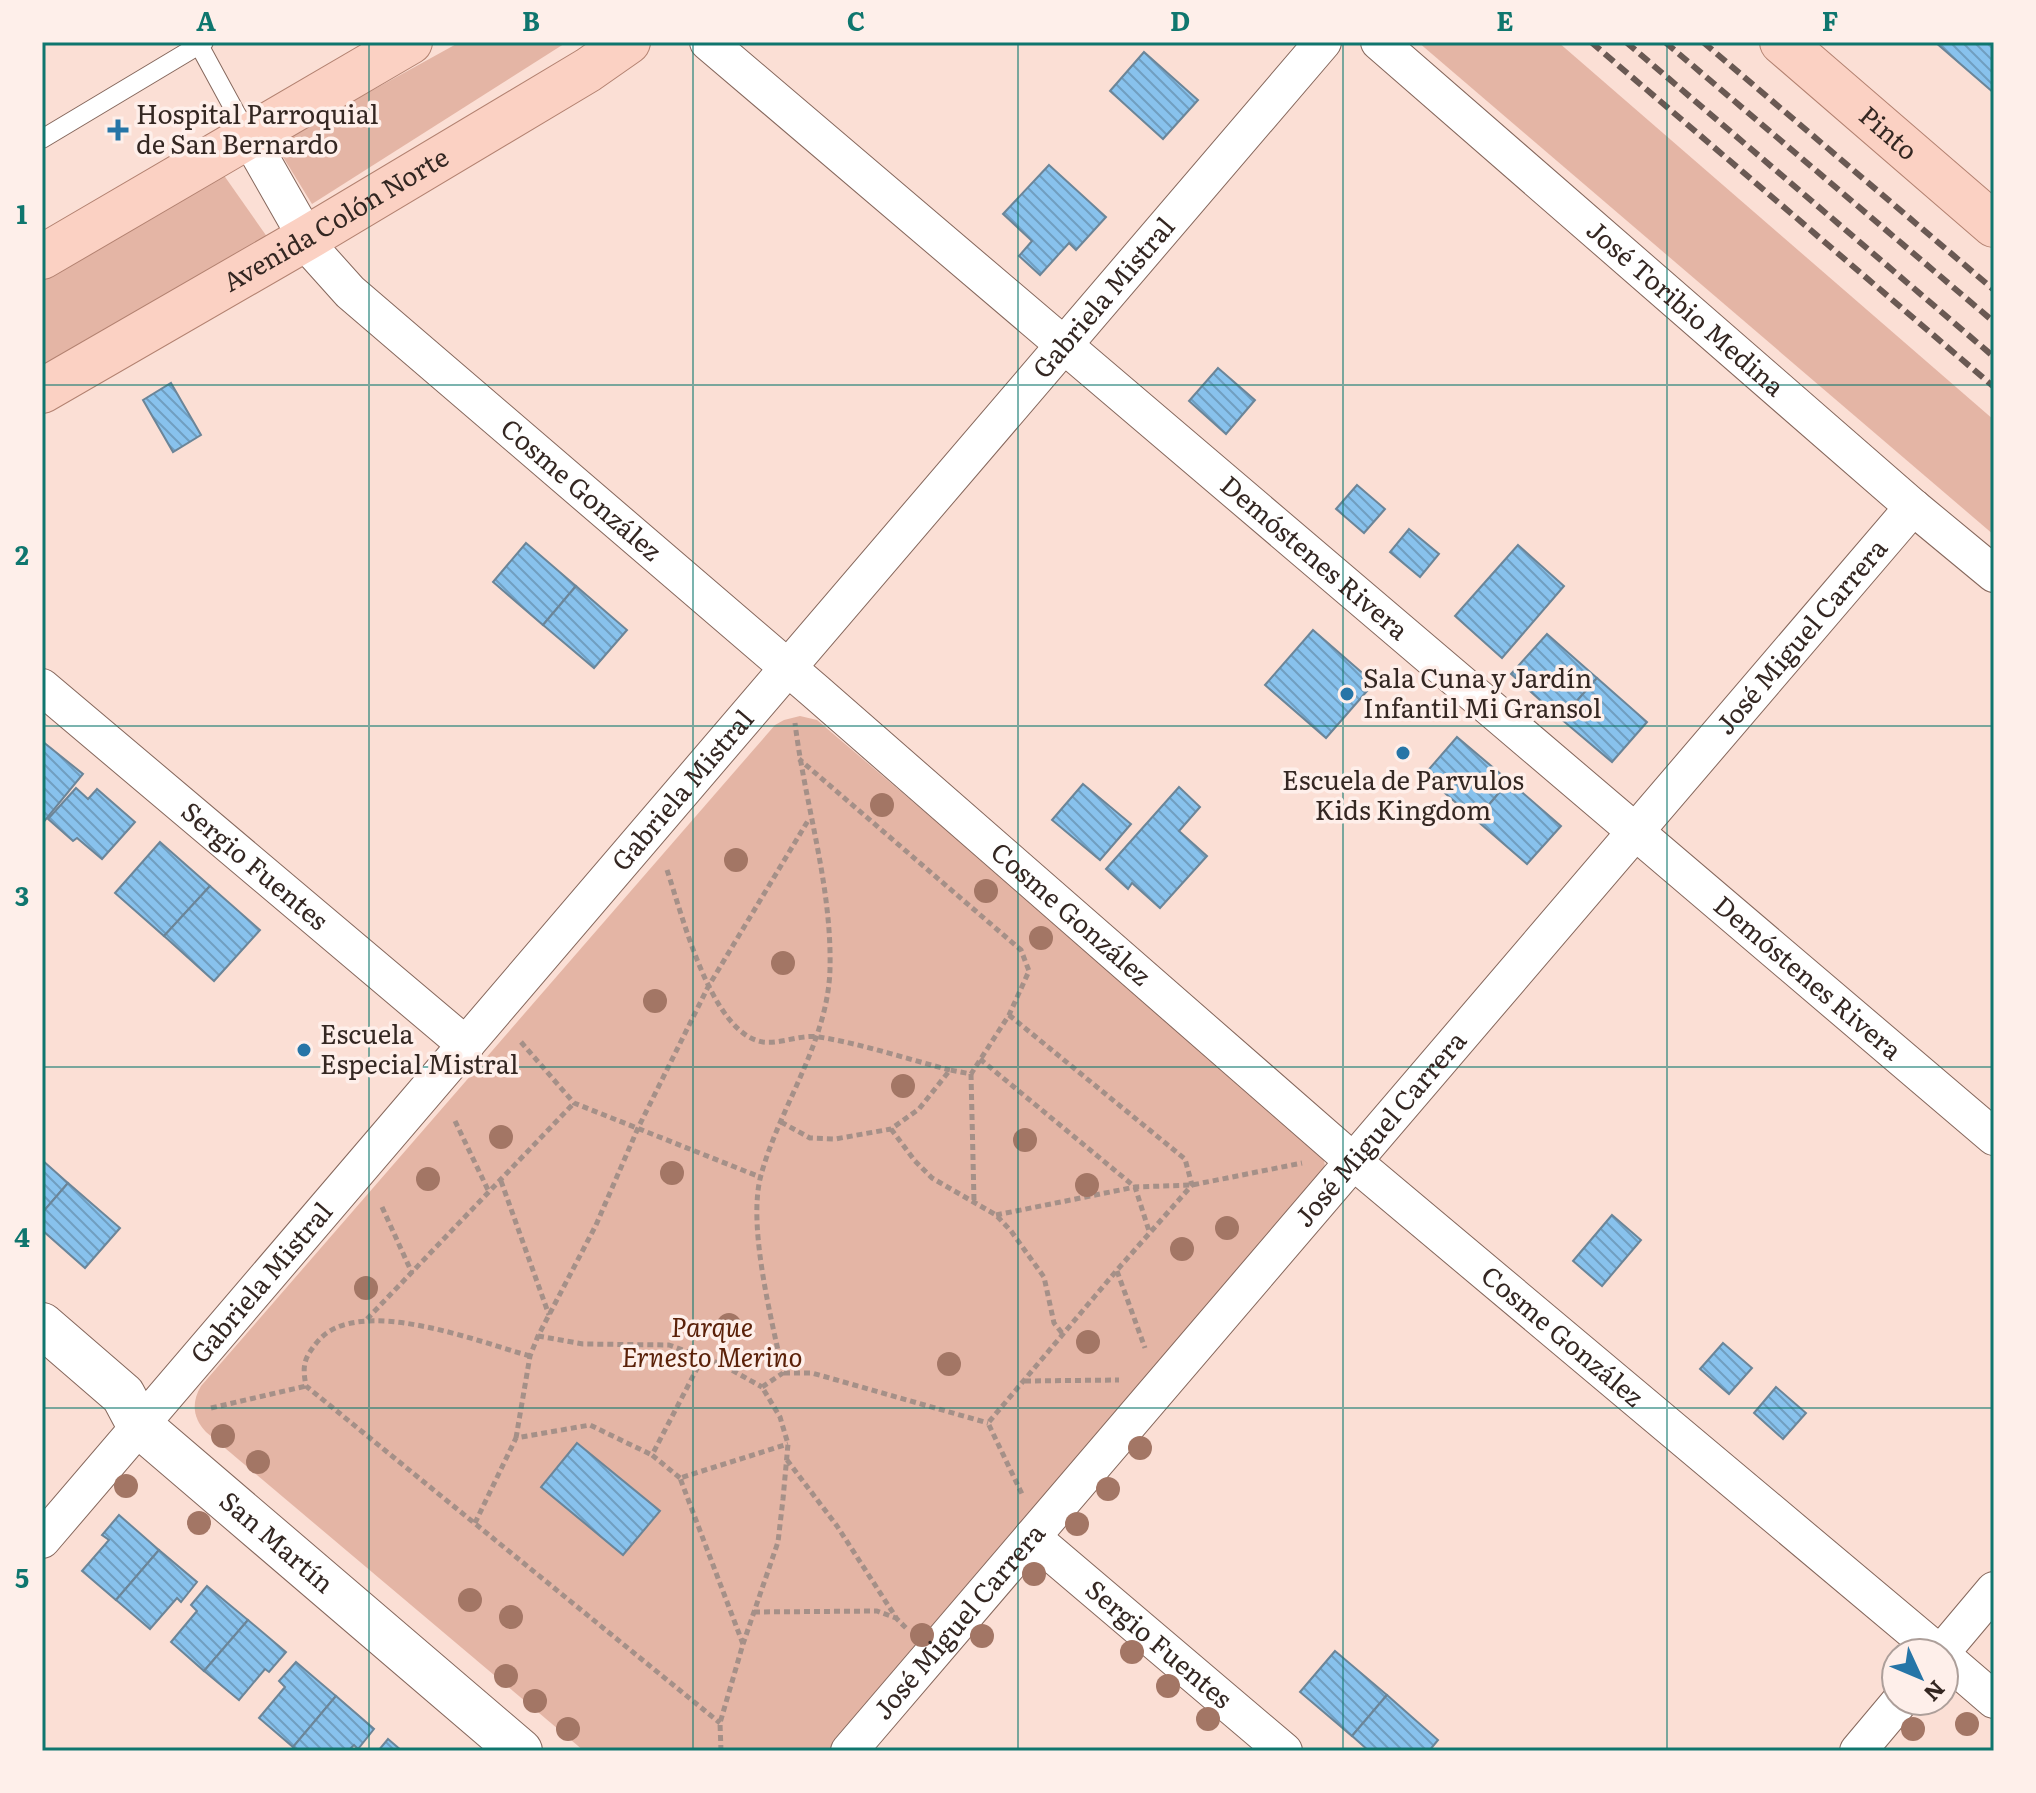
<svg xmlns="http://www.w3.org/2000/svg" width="2036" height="1793" viewBox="0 0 2036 1793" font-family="Literata,serif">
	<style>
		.green { fill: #e4b5a5 }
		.building { fill: url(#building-back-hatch); stroke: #6b8598; stroke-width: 2 }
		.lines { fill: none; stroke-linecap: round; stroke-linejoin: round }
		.service-casing { stroke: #85675c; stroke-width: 20 }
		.minor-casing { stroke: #85675c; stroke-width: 38 }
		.tertiary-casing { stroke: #85675c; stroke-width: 46 }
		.primary-casing { stroke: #b38271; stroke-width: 46 }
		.path { stroke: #a59088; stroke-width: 5; stroke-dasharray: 6 4; stroke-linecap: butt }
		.service { stroke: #fff; stroke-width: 18 }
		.minor { stroke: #fff; stroke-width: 36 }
		.tertiary { stroke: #fff; stroke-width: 44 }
		.primary { stroke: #fbd1c3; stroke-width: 44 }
		.rail { stroke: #6a5953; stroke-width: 6; stroke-dasharray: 12 6; stroke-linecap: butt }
		.tree { fill: #a37665 }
		.grid { fill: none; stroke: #0f766e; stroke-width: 2; stroke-opacity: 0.55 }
		.poi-dot { fill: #2675a7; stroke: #feefea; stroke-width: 3 }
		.labels { text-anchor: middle; stroke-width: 7; stroke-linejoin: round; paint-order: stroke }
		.poi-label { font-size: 26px; fill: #342722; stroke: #feefea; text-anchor: start }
		.street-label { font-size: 26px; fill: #342722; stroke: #feefea }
		.park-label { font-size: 26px; font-style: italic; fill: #5b2109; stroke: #feefea }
		.neatline { fill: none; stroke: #0f766e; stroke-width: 3 }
		.grid-label { font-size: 26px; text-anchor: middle; font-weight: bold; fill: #0f766e }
	</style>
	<defs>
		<pattern id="building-back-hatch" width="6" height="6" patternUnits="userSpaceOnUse" patternTransform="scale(2)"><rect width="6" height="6" fill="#88c2ed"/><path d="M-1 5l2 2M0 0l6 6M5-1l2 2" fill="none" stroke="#709ec0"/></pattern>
	</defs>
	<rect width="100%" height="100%" fill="#fbdfd5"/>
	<g class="green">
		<polygon points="460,42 567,42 312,204 275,144"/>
		<polygon points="1418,42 1558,42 1994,420 1994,535"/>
		<polygon points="223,174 270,241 42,372 42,281"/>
		<path d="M800,716l17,4 498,424 9,15 1,9 -492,583h-249l-378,-319c-13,-14 -15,-29 -5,-46l574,-661 9,-5z"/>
	</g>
	<g class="building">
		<polygon points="1935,42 1994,42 1994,93"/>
		<polygon points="1144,52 1198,100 1163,139 1110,91"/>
		<polygon points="1049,165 1106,217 1076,250 1069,243 1040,275 1019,256 1032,241 1003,214"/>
		<polygon points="1218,368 1255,400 1226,434 1189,401"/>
		<polygon points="171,383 201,435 173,452 143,400"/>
		<polygon points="1357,485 1385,509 1364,533 1336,509"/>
		<polygon points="1409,529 1439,554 1420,577 1390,552"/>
		<polygon points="526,543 576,586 543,625 493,582"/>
		<polygon points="1518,545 1564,586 1502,658 1455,616"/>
		<polygon points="576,586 627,630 594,668 543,625"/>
		<polygon points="1313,630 1374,683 1326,738 1265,685"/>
		<polygon points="1547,634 1597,678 1561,719 1511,674"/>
		<polygon points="1597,678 1647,722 1612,762 1561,719"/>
		<polygon points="1457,737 1509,781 1476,820 1424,775"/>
		<polygon points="42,741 83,774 42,824"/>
		<polygon points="1509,781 1561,826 1527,864 1476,820"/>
		<polygon points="1083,784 1131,824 1100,860 1052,820"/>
		<polygon points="1179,787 1200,807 1179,831 1207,856 1160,908 1132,883 1128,889 1106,869"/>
		<polygon points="76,788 88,799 97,789 135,822 102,859 77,838 73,841 48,819"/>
		<polygon points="160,842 210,886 164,936 115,893"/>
		<polygon points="210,886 260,930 214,981 164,936"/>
		<polygon points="42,1160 68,1183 42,1213"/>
		<polygon points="68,1183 120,1228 85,1268 42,1230 42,1213"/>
		<polygon points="1612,1215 1641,1240 1602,1286 1573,1261"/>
		<polygon points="1723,1343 1752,1368 1729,1394 1700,1369"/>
		<polygon points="1776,1387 1806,1413 1783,1439 1754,1413"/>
		<polygon points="577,1443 660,1511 623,1555 541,1487"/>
		<polygon points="119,1515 159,1550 116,1600 82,1571 109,1540 102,1535"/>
		<polygon points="159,1550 197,1582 181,1602 177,1598 150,1629 116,1600"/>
		<polygon points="207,1586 248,1620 204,1671 171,1642 197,1611 191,1605"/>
		<polygon points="248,1620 286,1652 269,1672 265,1669 239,1700 204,1671"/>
		<polygon points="1335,1651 1387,1695 1352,1736 1300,1692"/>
		<polygon points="296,1662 336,1696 293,1747 259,1718 285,1687 279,1681"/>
		<polygon points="1387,1695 1438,1740 1429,1751 1369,1751 1352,1736"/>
		<polygon points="336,1696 374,1729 358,1749 354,1745 348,1751 298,1751 293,1747"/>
		<polygon points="388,1739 402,1751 378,1751"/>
	</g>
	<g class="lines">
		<defs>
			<g id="service">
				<polyline points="199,45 249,137"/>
				<polyline points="42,139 204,42"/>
			</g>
			<g id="minor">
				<path id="s1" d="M708,42l1286,1095"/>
				<path id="s2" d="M1379,42l534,465 81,67"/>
				<path id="s3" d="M249,137l66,116 35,39 465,399 539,471 585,491"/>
				<path id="s4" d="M42,687l424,358"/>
				<path id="s5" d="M1032,1537l252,214"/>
				<path id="s6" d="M42,1540l1281,-1498"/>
				<polyline points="1941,1653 1994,1590"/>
				<polyline points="1944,1657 1994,1700"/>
				<path id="s7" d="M849,1751l1064,-1244"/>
				<polyline points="1858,1751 1900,1701"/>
			</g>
			<g id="tertiary">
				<path id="s8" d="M42,1325l81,70 16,30 381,326"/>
			</g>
			<g id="primary">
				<path id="s9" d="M1782,42l212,183"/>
				<polyline points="42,257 410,42"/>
				<path id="s10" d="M42,391l265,-153 281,-168 40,-28"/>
			</g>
		</defs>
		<use href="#service" class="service-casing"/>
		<use href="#minor" class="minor-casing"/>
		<use href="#tertiary" class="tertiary-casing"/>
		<use href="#primary" class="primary-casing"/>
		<g class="path">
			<path d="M667,870c15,44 44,164 96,172 19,2 38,-8 56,-5 44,7 88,22 131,33"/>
			<polyline points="1009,1015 1185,1159 1192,1185 1117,1270 988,1423 1022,1494"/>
			<polyline points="521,1042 574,1103 760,1177"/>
			<polyline points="980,1059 1135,1187 1149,1231"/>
			<polyline points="971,1074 974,1201"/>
			<polyline points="455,1121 489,1192"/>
			<polyline points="781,1122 810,1138 835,1139 891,1129 919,1109 950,1070 971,1074 1009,1015 1029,971 1021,950 799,759"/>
			<polyline points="891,1129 915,1161 932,1178 996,1215 1011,1231 1044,1277 1054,1323 1062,1333"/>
			<polyline points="501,1181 549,1315"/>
			<polyline points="382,1207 412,1273"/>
			<polyline points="996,1215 1135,1187 1192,1185 1302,1163"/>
			<polyline points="1117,1271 1145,1348"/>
			<polyline points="367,1319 574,1103"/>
			<polyline points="538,1336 583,1344 669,1345 721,1364 762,1387"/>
			<path d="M530,1356c-51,-14 -172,-62 -212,-15 -14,17 -16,24 -12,45l414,337"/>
			<polyline points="784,1373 812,1373 988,1423"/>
			<polyline points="1025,1381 1119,1380"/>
			<polyline points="211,1408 306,1386"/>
			<polyline points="516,1438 530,1356 538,1336 596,1225 638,1128 708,987 809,819"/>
			<polyline points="787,1460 837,1526 897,1619 906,1628"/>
			<polyline points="680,1478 652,1455 703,1357"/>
			<polyline points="475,1523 516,1438 590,1425 652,1455"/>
			<polyline points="754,1612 877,1611 896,1618"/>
			<polyline points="743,1644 680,1478 788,1444"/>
			<path d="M721,1751l-1,-28 23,-79 35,-102 5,-43 5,-55 -8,-27 -18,-30 21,-14c-11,-52 -36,-147 -22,-198 19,-69 67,-133 69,-206 2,-84 -25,-164 -35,-246"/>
		</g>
		<use href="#service" class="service"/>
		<use href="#minor" class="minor"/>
		<use href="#tertiary" class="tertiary"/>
		<use href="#primary" class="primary"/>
		<g class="rail">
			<polyline points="1591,42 1994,387"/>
			<polyline points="1626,42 1994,357"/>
			<polyline points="1665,42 1994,322"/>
			<polyline points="1703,42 1994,290"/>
		</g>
	</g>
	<g class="tree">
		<circle cx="882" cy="805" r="12"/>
		<circle cx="736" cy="860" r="12"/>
		<circle cx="986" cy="891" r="12"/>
		<circle cx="1041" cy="938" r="12"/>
		<circle cx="783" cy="963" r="12"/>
		<circle cx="655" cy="1001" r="12"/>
		<circle cx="903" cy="1086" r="12"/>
		<circle cx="501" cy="1137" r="12"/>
		<circle cx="1025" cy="1140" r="12"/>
		<circle cx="672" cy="1173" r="12"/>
		<circle cx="428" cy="1179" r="12"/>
		<circle cx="1087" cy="1185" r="12"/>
		<circle cx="1227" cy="1228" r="12"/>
		<circle cx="1182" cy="1249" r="12"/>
		<circle cx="366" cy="1288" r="12"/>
		<circle cx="729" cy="1325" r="12"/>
		<circle cx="1088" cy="1342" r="12"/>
		<circle cx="949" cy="1364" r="12"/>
		<circle cx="223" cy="1436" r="12"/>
		<circle cx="1140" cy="1448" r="12"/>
		<circle cx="258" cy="1462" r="12"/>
		<circle cx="126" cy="1486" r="12"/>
		<circle cx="1108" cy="1489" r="12"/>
		<circle cx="199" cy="1523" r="12"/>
		<circle cx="1077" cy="1524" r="12"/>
		<circle cx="1034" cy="1574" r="12"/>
		<circle cx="470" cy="1600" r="12"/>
		<circle cx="511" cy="1617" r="12"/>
		<circle cx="922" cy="1635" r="12"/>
		<circle cx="982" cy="1636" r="12"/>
		<circle cx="1132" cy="1652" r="12"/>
		<circle cx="506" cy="1676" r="12"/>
		<circle cx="1168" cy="1686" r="12"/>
		<circle cx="535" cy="1701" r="12"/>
		<circle cx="1208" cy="1719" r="12"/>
		<circle cx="1967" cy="1724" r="12"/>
		<circle cx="568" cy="1729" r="12"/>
		<circle cx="1913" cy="1729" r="12"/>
	</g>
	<path class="grid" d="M369,42v1709M693,42v1709M1018,42v1709M1343,42v1709M1667,42v1709M42,385h1952M42,726h1952M42,1067h1952M42,1408h1952"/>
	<g class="poi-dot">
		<path d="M114 118h8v8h8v8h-8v8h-8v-8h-8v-8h8z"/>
		<circle cx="1347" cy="694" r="8"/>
		<circle cx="1403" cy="753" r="8"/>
		<circle cx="304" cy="1050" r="8"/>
	</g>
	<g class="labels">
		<g class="poi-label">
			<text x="136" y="124">Hospital Parroquial<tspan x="136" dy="30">de San Bernardo</tspan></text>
			<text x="1363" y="688">Sala Cuna y Jardín<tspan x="1363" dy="30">Infantil Mi Gransol</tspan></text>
			<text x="1403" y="790" text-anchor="middle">Escuela de Parvulos<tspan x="1403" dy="30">Kids Kingdom</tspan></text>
			<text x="320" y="1044">Escuela<tspan x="320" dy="30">Especial Mistral</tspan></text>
		</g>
		<g class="street-label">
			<text dy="9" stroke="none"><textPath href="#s9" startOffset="140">Pinto</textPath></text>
			<text dy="9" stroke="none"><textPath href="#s10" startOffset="340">Avenida Colón Norte</textPath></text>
			<text dy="9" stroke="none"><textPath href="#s6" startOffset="1634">Gabriela Mistral</textPath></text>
			<text dy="9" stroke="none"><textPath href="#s2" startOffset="406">José Toribio Medina</textPath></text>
			<text dy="9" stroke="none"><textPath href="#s3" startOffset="490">Cosme González</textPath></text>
			<text dy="9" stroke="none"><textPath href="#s1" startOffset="796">Demóstenes Rivera</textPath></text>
			<text dy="9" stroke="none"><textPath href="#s7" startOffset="1466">José Miguel Carrera</textPath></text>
			<text dy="9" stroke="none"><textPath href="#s6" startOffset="986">Gabriela Mistral</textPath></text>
			<text dy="9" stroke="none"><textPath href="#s4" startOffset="278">Sergio Fuentes</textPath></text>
			<text dy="9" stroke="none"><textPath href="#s3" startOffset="1138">Cosme González</textPath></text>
			<text dy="9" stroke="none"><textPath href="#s1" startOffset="1444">Demóstenes Rivera</textPath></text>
			<text dy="9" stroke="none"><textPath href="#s7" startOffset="818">José Miguel Carrera</textPath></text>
			<text dy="9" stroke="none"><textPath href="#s6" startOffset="338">Gabriela Mistral</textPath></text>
			<text dy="9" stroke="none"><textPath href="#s3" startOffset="1786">Cosme González</textPath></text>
			<text dy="9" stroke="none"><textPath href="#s8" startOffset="322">San Martín</textPath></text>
			<text dy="9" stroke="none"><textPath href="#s7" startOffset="170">José Miguel Carrera</textPath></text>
			<text dy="9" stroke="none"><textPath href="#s5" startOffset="166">Sergio Fuentes</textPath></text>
		</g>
		<g class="park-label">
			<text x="712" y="1337">Parque<tspan x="712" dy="30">Ernesto Merino</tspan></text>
		</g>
	</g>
	<rect width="2036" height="1793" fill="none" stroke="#feefea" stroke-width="88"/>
	<g transform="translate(1920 1677) rotate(134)"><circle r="38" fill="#feefea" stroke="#ad9f9a" stroke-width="2"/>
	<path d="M0-6L14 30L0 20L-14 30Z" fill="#2675a7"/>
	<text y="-12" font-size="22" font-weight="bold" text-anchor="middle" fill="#342722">N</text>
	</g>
	<rect x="44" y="44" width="1948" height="1705" class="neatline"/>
	<g class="grid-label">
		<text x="206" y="31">A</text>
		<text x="531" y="31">B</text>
		<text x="856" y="31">C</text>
		<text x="1180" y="31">D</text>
		<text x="1505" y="31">E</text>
		<text x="1830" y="31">F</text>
		<text x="22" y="224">1</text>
		<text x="22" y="565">2</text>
		<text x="22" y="906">3</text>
		<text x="22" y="1247">4</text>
		<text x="22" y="1588">5</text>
	</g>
</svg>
